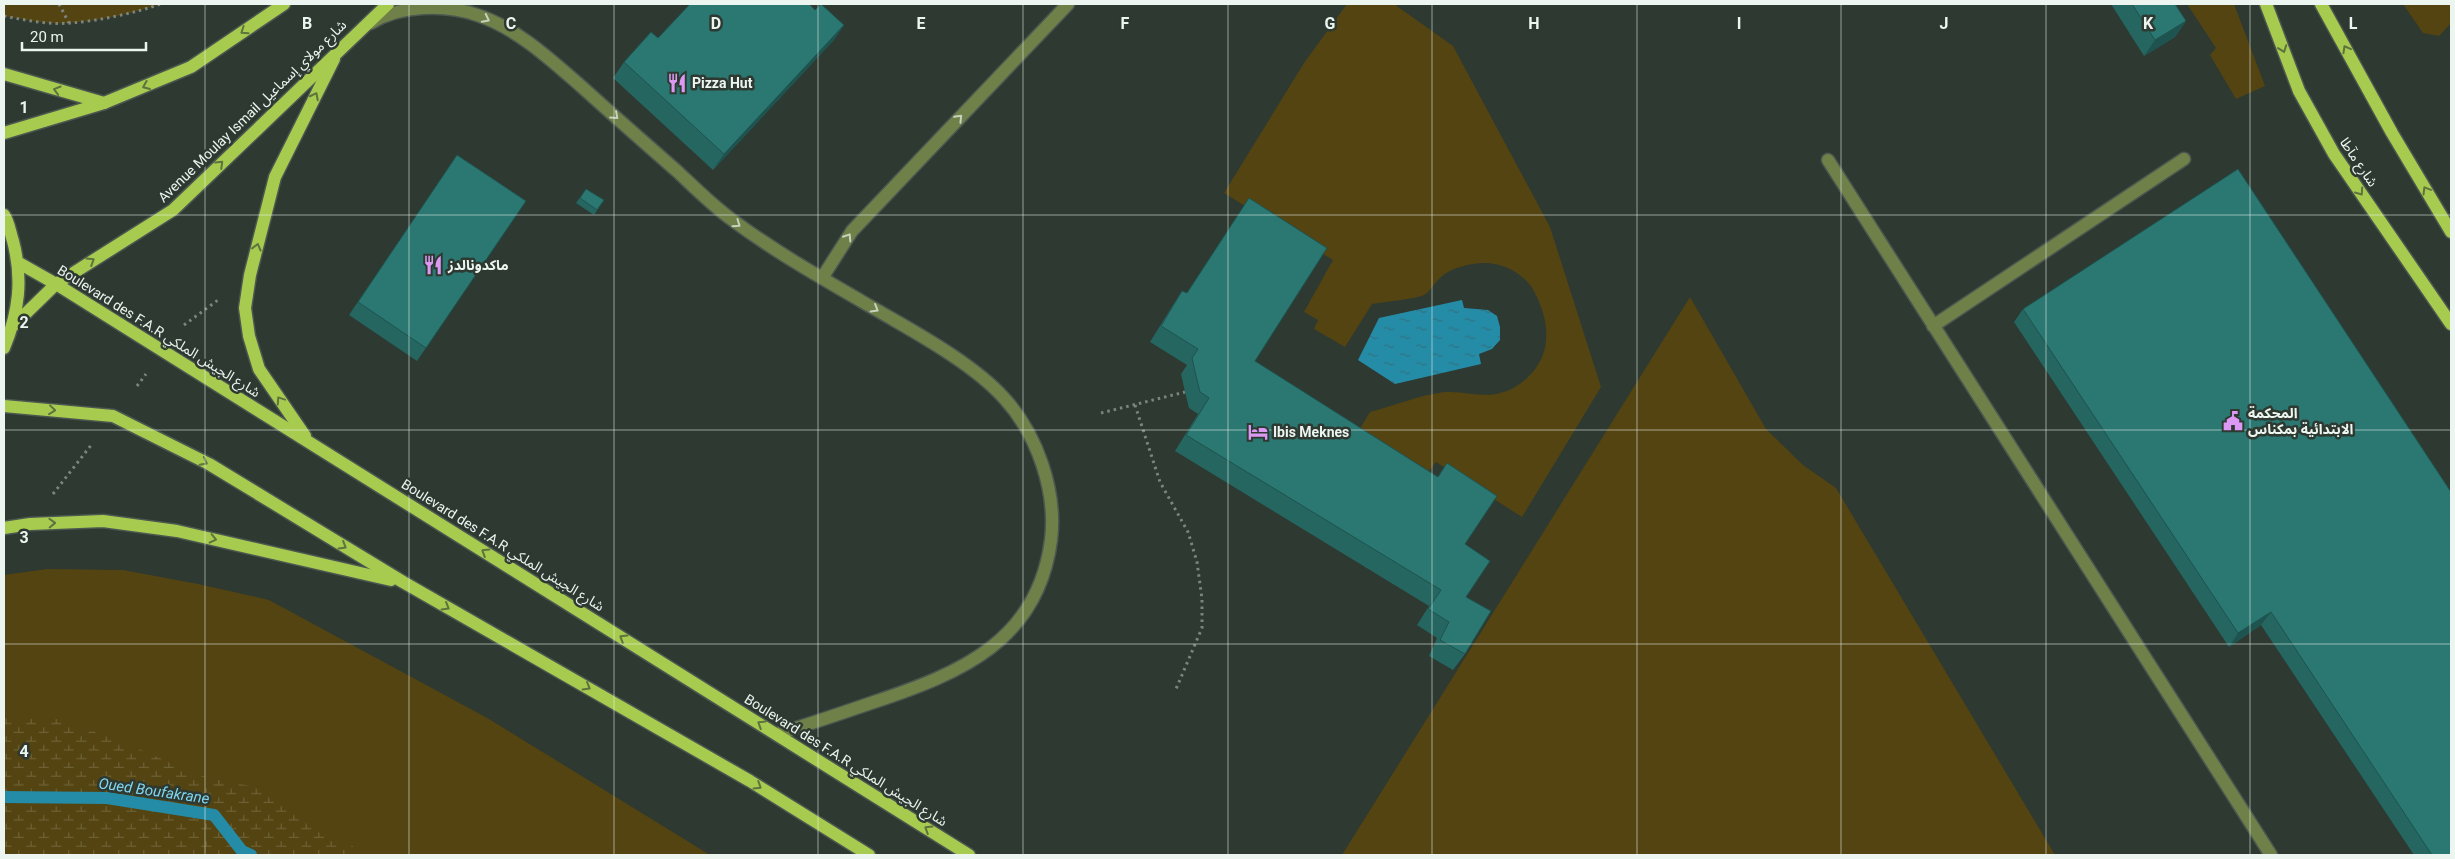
<svg xmlns="http://www.w3.org/2000/svg" width="2455" height="859" viewBox="0 0 2455 859" font-family="Roboto,'Noto Sans Arabic',sans-serif">
	<style>
		.green { fill: #544412 }
		.wetland { fill: url(#wetland-marsh) }
		.water { fill: url(#water-ripples) }
		.lines { fill: none; stroke-linecap: round; stroke-linejoin: round }
		.stream { stroke: #248ca7; stroke-width: 12 }
		.minor-casing { stroke: #4c5750; stroke-width: 15 }
		.major-casing { stroke: #4c5750; stroke-width: 15 }
		.path { stroke: #7b857e; stroke-width: 3; stroke-dasharray: 2.5 4; stroke-linecap: butt }
		.minor { stroke: #6f8149; stroke-width: 12 }
		.major { stroke: #a7cb4f; stroke-width: 12 }
		.wall { fill: #256661 }
		.shaded-wall { fill: #1e534f }
		.building { fill: #2b7771; stroke: #1e534f }
		.oneway { stroke: #c7d2be }
		.oneway2 { stroke: #5e733d }
		.grid { fill: none; stroke: #edf5f0; stroke-width: 1; stroke-opacity: 0.55 }
		.labels { text-anchor: middle; stroke-width: 5; stroke-linejoin: round; paint-order: stroke }
		.poi-label { font-size: 14px; font-weight: bold; fill: #edf5f0; stroke: #2d3931; text-anchor: start }
		.street-label { font-size: 14px; fill: #edf5f0; stroke: #2d3931 }
		.water-label { font-size: 15px; font-style: italic; fill: #80d7f2; stroke: #2d3931 }
		.grid-label { font-size: 16px; text-anchor: middle; font-weight: bold; fill: #edf5f0; stroke: #2d3931; stroke-width: 5; stroke-linejoin: round; paint-order: stroke }
	</style>
	<defs>
		<pattern id="wetland-marsh" width="20" height="14" patternUnits="userSpaceOnUse" patternTransform="scale(1.25)"><rect width="20" height="14" fill="#544412"/><path d="M1 5h8M5 5V1M11 12h8M15 12V8" fill="none" stroke="#6d6035"/></pattern>
		<pattern id="water-ripples" width="26" height="14" patternUnits="userSpaceOnUse" patternTransform="scale(1.25)"><rect width="26" height="14" fill="#248ca7"/><path d="M2 4q2-2 4 0t4 0M15 11q2-2 4 0t4 0" fill="none" stroke="#327281"/></pattern>
	</defs>
	<rect width="100%" height="100%" fill="#2d3931"/>
	<g class="green">
		<path d="M4,4h157c-26,9 -63,17 -91,19 -22,2 -45,-3 -66,-7z"/>
		<path d="M1347,4h47l59,42 97,181 51,160 -79,130 -86,-55 -10,13 -64,-41 -1,-7 9,-15c23,-6 56,-19 77,-20 17,-1 32,5 49,2 12,-2 22,-8 30,-15 27,-24 24,-56 9,-86 -10,-19 -31,-31 -53,-30 -14,1 -32,5 -42,15 -5,4 -10,14 -16,17 -9,4 -40,7 -52,9l-27,43 -31,-18 4,-9 -14,-8 29,-52 -109,-67 80,-130z"/>
		<polygon points="2187,4 2234,4 2265,86 2236,99 2210,55 2216,48"/>
		<polygon points="2403,4 2451,4 2451,23 2439,36 2423,33"/>
		<polygon points="1690,297 1766,429 1803,465 1836,488 2055,855 1342,855"/>
		<polygon points="47,569 123,570 198,584 269,600 489,719 710,855 4,855 4,575"/>
	</g>
	<polygon class="wetland" points="4,718 58,719 125,743 202,776 255,787 367,855 4,855"/>
	<polygon class="water" points="1462,300 1464,308 1488,310 1497,316 1500,327 1500,340 1492,349 1479,354 1481,364 1395,384 1358,360 1379,318"/>
	<g class="lines">
		<polyline class="stream" points="4,797 107,798 214,815 242,851 251,855"/>
		<defs>
			<g id="minor">
				<path d="M371,23c29,-18 74,-19 106,-8 40,13 74,45 105,72 32,29 64,57 96,85 17,16 34,33 53,47 51,38 108,69 163,101 35,20 83,48 110,78 33,36 53,93 47,142 -13,101 -90,133 -177,162 -32,11 -64,22 -97,32"/>
				<polyline points="1828,160 2271,855"/>
				<polyline points="822,278 852,231 1068,4"/>
				<polyline points="1933,326 2184,159"/>
			</g>
			<g id="major">
				<polyline points="2266,4 2299,91 2334,154 2451,324"/>
				<polyline points="2321,4 2392,133 2451,232"/>
				<polyline points="4,74 104,103"/>
				<polyline points="4,133 104,103 191,67 284,4"/>
				<path d="M4,215c5,7 6,17 9,26 10,38 6,71 -9,107"/>
				<polyline points="19,263 56,284 969,855"/>
				<polyline points="14,325 56,284 173,210 388,4"/>
				<polyline points="4,406 113,416 209,464 403,582 750,781 869,855"/>
				<polyline points="305,436 259,369 249,336 245,308 250,275 275,177 334,59"/>
				<polyline points="4,528 30,524 103,521 177,531 391,580"/>
			</g>
		</defs>
		<use href="#minor" class="minor-casing"/>
		<use href="#major" class="major-casing"/>
		<g class="path">
			<polyline points="59,4 69,23"/>
			<path d="M4,16c21,4 44,9 66,7 28,-2 65,-10 91,-19"/>
			<polyline points="184,325 218,300"/>
			<polyline points="137,386 146,374"/>
			<polyline points="1135,405 1160,482 1188,532 1197,562 1202,599 1202,628 1176,689"/>
			<polyline points="1101,413 1185,392"/>
			<polyline points="53,494 92,444"/>
		</g>
		<use href="#minor" class="minor"/>
		<use href="#major" class="major"/>
	</g>
	<g class="wall">
		<polygon points="2111,4 2175,4 2186,21 2175,37 2144,56"/>
		<polygon points="815,10 844,25 833,41 713,170 613,78 624,62 658,38"/>
		<polygon points="457,155 526,201 417,361 349,315"/>
		<polygon points="586,189 604,200 594,215 576,203"/>
		<polygon points="1249,198 1255,361 1465,544 1466,597 1465,654 1453,670 1429,656 1437,638 1417,625 1429,606 1175,451 1198,414 1189,408 1185,392 1181,374 1187,365 1150,342 1171,308 1182,291 1187,293"/>
		<polygon points="2023,309 2451,492 2451,855 2414,855 2261,625 2229,647 2014,322"/>
	</g>
	<g class="shaded-wall">
		<polygon points="2186,21 2175,37 2144,56 2155,40"/>
		<polygon points="844,25 833,41 713,170 724,154"/>
		<polygon points="2271,612 2261,625 2229,647 2238,633"/>
	</g>
	<g class="building">
		<polygon points="690,4 809,4 815,10 821,4 844,25 724,154 624,62 651,32 658,38"/>
		<polygon points="2132,4 2175,4 2186,21 2155,40"/>
		<polygon points="457,155 526,201 426,348 358,302"/>
		<polygon points="2238,169 2451,492 2451,855 2432,855 2271,612 2238,633 2023,309"/>
		<polygon points="586,189 604,200 597,210 580,198"/>
		<polygon points="1249,198 1327,248 1255,361 1438,477 1447,463 1497,496 1465,544 1490,561 1466,597 1491,611 1465,654 1440,640 1449,622 1428,609 1441,590 1186,435 1209,398 1200,392 1196,376 1192,358 1198,349 1161,326 1182,291 1187,293"/>
	</g>
	<defs><path id="oneway-chevron" d="M-2-3.5L2.5 0L-2 3.5" fill="none" stroke-width="1.6" stroke-linecap="round" stroke-linejoin="round" transform="scale(1.25)"/></defs>
	<g class="oneway">
		<use href="#oneway-chevron" transform="translate(486 19) rotate(27)"/>
		<use href="#oneway-chevron" transform="translate(615 116) rotate(42)"/>
		<use href="#oneway-chevron" transform="translate(959 118) rotate(-46)"/>
		<use href="#oneway-chevron" transform="translate(737 224) rotate(35)"/>
		<use href="#oneway-chevron" transform="translate(848 237) rotate(-57)"/>
		<use href="#oneway-chevron" transform="translate(875 309) rotate(30)"/>
	</g>
	<g class="oneway2">
		<use href="#oneway-chevron" transform="translate(244 31) rotate(146)"/>
		<use href="#oneway-chevron" transform="translate(2283 49) rotate(70)"/>
		<use href="#oneway-chevron" transform="translate(2346 49) rotate(-119)"/>
		<use href="#oneway-chevron" transform="translate(146 86) rotate(157)"/>
		<use href="#oneway-chevron" transform="translate(57 90) rotate(-164)"/>
		<use href="#oneway-chevron" transform="translate(315 96) rotate(-63)"/>
		<use href="#oneway-chevron" transform="translate(220 164) rotate(-44)"/>
		<use href="#oneway-chevron" transform="translate(2426 190) rotate(-121)"/>
		<use href="#oneway-chevron" transform="translate(2360 192) rotate(55)"/>
		<use href="#oneway-chevron" transform="translate(257 247) rotate(-76)"/>
		<use href="#oneway-chevron" transform="translate(91 261) rotate(-32)"/>
		<use href="#oneway-chevron" transform="translate(280 400) rotate(-124)"/>
		<use href="#oneway-chevron" transform="translate(52 410) rotate(6)"/>
		<use href="#oneway-chevron" transform="translate(204 462) rotate(28)"/>
		<use href="#oneway-chevron" transform="translate(52 523) rotate(-2)"/>
		<use href="#oneway-chevron" transform="translate(213 539) rotate(13)"/>
		<use href="#oneway-chevron" transform="translate(343 546) rotate(31)"/>
		<use href="#oneway-chevron" transform="translate(485 552) rotate(-148)"/>
		<use href="#oneway-chevron" transform="translate(446 607) rotate(30)"/>
		<use href="#oneway-chevron" transform="translate(623 638) rotate(-148)"/>
		<use href="#oneway-chevron" transform="translate(587 687) rotate(30)"/>
		<use href="#oneway-chevron" transform="translate(761 724) rotate(-148)"/>
		<use href="#oneway-chevron" transform="translate(758 786) rotate(32)"/>
		<use href="#oneway-chevron" transform="translate(928 829) rotate(-148)"/>
	</g>
	<path class="grid" d="M205,4v851M409,4v851M614,4v851M818,4v851M1023,4v851M1228,4v851M1432,4v851M1637,4v851M1841,4v851M2046,4v851M2250,4v851M4,215h2447M4,430h2447M4,644h2447"/>
	<defs>
		<symbol id="restaurant-bare" viewBox="-9 -9 18 18"><path d="M-5-6h1v4h1v-4h1v4h1v-4h1v5L-1.5 .5V6h-2V.5L-5-1ZM5-6V6H3V1.5H1.5Q1.5-4 5-6Z" fill="#dc99f4" stroke="#2d3931" stroke-width="2.5" paint-order="stroke"/></symbol>
		<symbol id="civic-bare" viewBox="-9 -9 18 18"><path d="M-.6-6.5H3V-4.5H.6V-3L4-1V1h2V6H-6V1h2V-1L-.6-3ZM-1.2 2.5V6h2.4V2.5Z" fill="#dc99f4" stroke="#2d3931" stroke-width="2.5" paint-order="stroke"/></symbol>
		<symbol id="hotel-bare" viewBox="-9 -9 18 18"><path d="M-6-4.5h1.5V1H6V5H4.5V3h-9V5H-6ZM-4 0a1.8 1.8 0 1 1 3.6 0ZM.5 0V-2.5h3Q6-2.5 6 0Z" fill="#dc99f4" stroke="#2d3931" stroke-width="2.5" paint-order="stroke"/></symbol>
	</defs>
	<g fill-rule="evenodd">
		<use href="#restaurant-bare" x="663" y="69" width="28" height="28"/>
		<use href="#restaurant-bare" x="419" y="251" width="28" height="28"/>
		<use href="#civic-bare" x="2219" y="407" width="28" height="28"/>
		<use href="#hotel-bare" x="1244" y="418" width="28" height="28"/>
	</g>
	<g class="labels">
		<g class="poi-label">
			<text x="692" y="88">Pizza Hut</text>
			<text x="448" y="270">ماكدونالدز</text>
			<text x="2248" y="418">المحكمة<tspan x="2248" dy="16">الابتدائية بمكناس</tspan></text>
			<text x="1273" y="437">Ibis Meknes</text>
		</g>
		<g class="street-label">
			<text transform="translate(252 111) rotate(-44)" y="5">Avenue Moulay Ismail شارع مولاي إسماعيل</text>
			<text transform="translate(2359 162) rotate(56)" y="5">شارع مآطا</text>
			<text transform="translate(159 331) rotate(32)" y="5">Boulevard des F.A.R شارع الجيش الملكي</text>
			<text transform="translate(503 545) rotate(32)" y="5">Boulevard des F.A.R شارع الجيش الملكي</text>
			<text transform="translate(846 760) rotate(32)" y="5">Boulevard des F.A.R شارع الجيش الملكي</text>
		</g>
		<g class="water-label">
			<text transform="translate(154 791) rotate(8)" y="5">Oued Boufakrane</text>
		</g>
	</g>
	<g class="grid-label">
		<text x="307" y="29">B</text>
		<text x="511" y="29">C</text>
		<text x="716" y="29">D</text>
		<text x="921" y="29">E</text>
		<text x="1125" y="29">F</text>
		<text x="1330" y="29">G</text>
		<text x="1534" y="29">H</text>
		<text x="1739" y="29">I</text>
		<text x="1944" y="29">J</text>
		<text x="2148" y="29">K</text>
		<text x="2353" y="29">L</text>
		<text x="24" y="113">1</text>
		<text x="24" y="328">2</text>
		<text x="24" y="543">3</text>
		<text x="24" y="757">4</text>
	</g>
	<rect width="2455" height="859" fill="none" stroke="#edf5f0" stroke-width="10"/>
	<path d="M22 42v8h124v-8" fill="none" stroke="#edf5f0" stroke-width="2.5"/>
	<text x="30" y="42" font-size="15" fill="#edf5f0" stroke="#2d3931" stroke-width="4" paint-order="stroke">20 m</text>
</svg>
